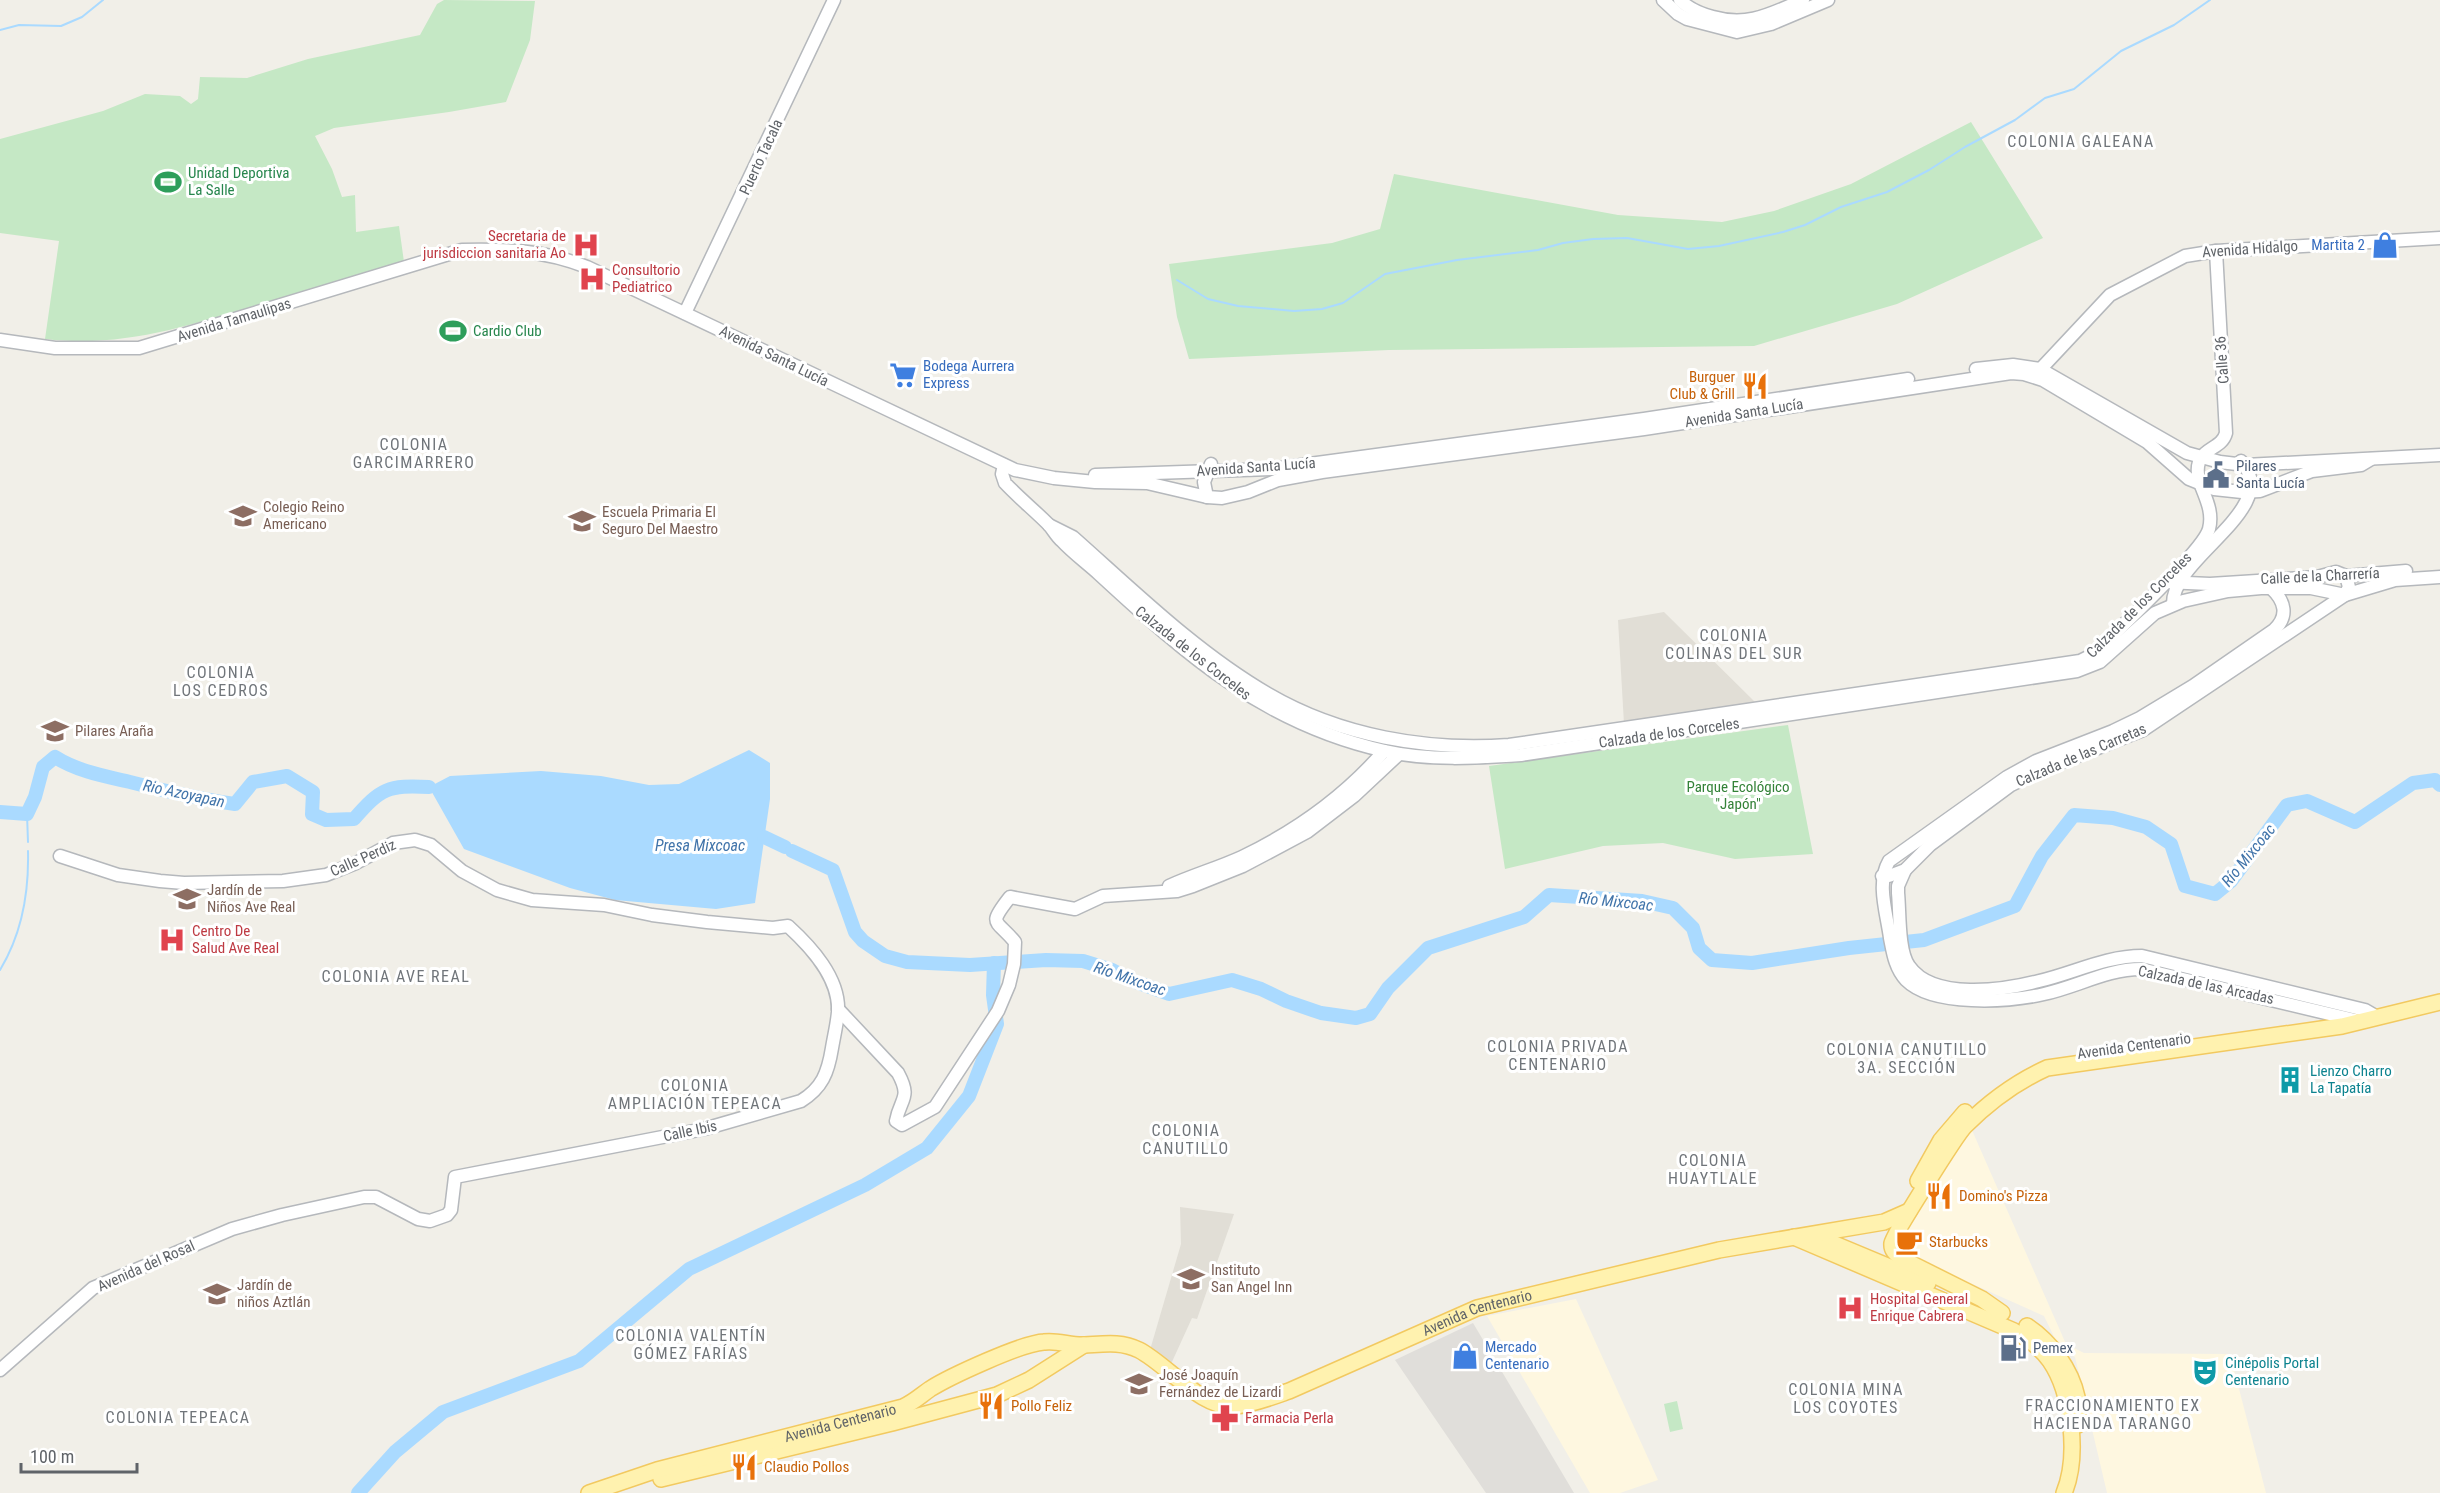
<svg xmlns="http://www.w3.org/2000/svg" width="2440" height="1493" viewBox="0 0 2440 1493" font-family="'Roboto Condensed',sans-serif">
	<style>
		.commercial { fill: #fef7e0 }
		.industrial { fill: #e0deda }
		.education { fill: #e1ded6 }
		.green { fill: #c5e8c5 }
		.water { fill: #aadaff }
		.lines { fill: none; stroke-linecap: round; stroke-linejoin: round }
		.stream { stroke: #aadaff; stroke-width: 2 }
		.river { stroke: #aadaff; stroke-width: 14 }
		.minor-casing { stroke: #b5b8bc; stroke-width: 15 }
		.major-casing { stroke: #f2c960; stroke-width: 18 }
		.minor { stroke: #fff; stroke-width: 12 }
		.major { stroke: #fff2af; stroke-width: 15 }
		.labels { text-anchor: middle; stroke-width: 6; stroke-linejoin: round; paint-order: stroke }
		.street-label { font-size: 15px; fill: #5f6368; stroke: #fff }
		.leisure-label { font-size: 15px; fill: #27864d; stroke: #fff; text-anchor: start }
		.health-label { font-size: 15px; fill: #be3a42; stroke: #fff; text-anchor: start }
		.shop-label { font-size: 15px; fill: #366cbe; stroke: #fff; text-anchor: start }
		.food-label { font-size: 15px; fill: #c56008; stroke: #fff; text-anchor: start }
		.service-label { font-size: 15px; fill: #4e5e75; stroke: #fff; text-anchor: start }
		.education-label { font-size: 15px; fill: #785e54; stroke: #fff; text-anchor: start }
		.park-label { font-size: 15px; fill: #348238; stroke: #fff }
		.culture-label { font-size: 15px; fill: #0d838f; stroke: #fff; text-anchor: start }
		.neighbourhood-label { font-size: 16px; letter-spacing: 1.5px; fill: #70757a; stroke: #fff }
		.water-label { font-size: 16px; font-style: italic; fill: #4174aa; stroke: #fff }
	</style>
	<rect width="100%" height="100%" fill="#f1efe8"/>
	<g class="commercial">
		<polygon points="1971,1128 2066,1344 2084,1353 2230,1354 2266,1493 2107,1493 2075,1357 2060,1349 2044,1316 1903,1253 1897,1246 1901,1237"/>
		<polygon points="1576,1299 1658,1480 1620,1493 1590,1493 1487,1316"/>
	</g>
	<polygon class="industrial" points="1473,1323 1574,1493 1486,1493 1395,1360"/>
	<g class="education">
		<polygon points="1664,612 1758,705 1624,724 1618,620"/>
		<polygon points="1180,1207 1234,1214 1197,1319 1192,1318 1171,1364 1150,1350 1181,1244"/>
	</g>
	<g class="green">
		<path d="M444,0l91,1 -5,39 -24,62 -57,10 -115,16 -19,8 17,33 10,28 13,-2 1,37 43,-6 5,36c-49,14 -99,29 -149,44 -71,21 -135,42 -210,33l14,-98 -59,-8v-94l103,-28 42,-17 35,2 11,8 7,-5 2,-22 47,1 61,-19 112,-24 17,-31z"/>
		<polygon points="1971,122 2043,238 1897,304 1754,346 1389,350 1189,359 1177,317 1169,264 1332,243 1380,229 1394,174 1618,215 1722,222 1774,211 1851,184"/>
		<polygon points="1788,725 1813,854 1735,859 1663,843 1603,846 1505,869 1489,766"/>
		<polygon points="1677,1401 1683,1429 1670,1432 1664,1404"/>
	</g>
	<polygon class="water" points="749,750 770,763 770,799 755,903 716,909 615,900 570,888 464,849 429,787 450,776 541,771 601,776 649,785 679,784"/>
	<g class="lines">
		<g class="stream">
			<polyline points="0,30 19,25 61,26 82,17 103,0"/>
			<polyline points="1177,280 1208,299 1238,306 1294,311 1322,309 1343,303 1385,274 1457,260 1538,250 1563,243 1593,239 1627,238 1688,249 1719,246 1783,232 1805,225 1841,207 1887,192 1929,170 1965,147 2015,120 2045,98 2074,89 2121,51 2174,25 2210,0"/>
			<polyline points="27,814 28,842"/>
			<path d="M0,970c22,-36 29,-78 28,-119"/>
		</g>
		<g class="river">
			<path d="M0,812l27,2 8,-17 8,-30 12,-10c22,14 49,19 75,25 35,9 69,17 105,22l18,-22 34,-6 26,16 -1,22 14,6 28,-1c27,-31 34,-34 75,-32"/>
			<polyline points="764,837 785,847"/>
			<polyline points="792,851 833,870 855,932 863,941 885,956 907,962 970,965 1046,960 1083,961 1112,970 1133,981 1169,994 1232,980 1261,989 1286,1001 1321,1013 1356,1018 1370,1014 1388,988 1428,948 1524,917 1549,895 1642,901 1673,908 1693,928 1699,948 1712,960 1752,963 1849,948 1924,940 2015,906 2042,856 2074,815 2113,818 2146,827 2171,844 2185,886 2215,894 2231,881 2287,805 2307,801 2355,822 2413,783 2435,780 2440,785"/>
			<polyline points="358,1493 395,1452 443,1412 579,1361 689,1269 865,1185 927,1148 969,1096 997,1024 993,995 994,963"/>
		</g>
		<defs>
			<g id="minor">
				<polyline points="1663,0 1678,14 1687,19 1737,32 1771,24 1828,0"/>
				<path d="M1680,0c9,9 21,14 33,17 35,10 57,-3 90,-17"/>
				<polyline points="685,313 834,0"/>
				<path d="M0,340l55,8h84l323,-98c45,-1 82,0 125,17l428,203 39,8 41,4 52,1 60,14 15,1 26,-6 30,-12 44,-8 322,-43 367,-56 13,1 19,6 104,62 42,37 25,10 28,3 18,-1 52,-20 49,-6 10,-6"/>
				<polyline points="1976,369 2013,365 2040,369 2187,453 2220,462 2245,465 2440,455"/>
				<polyline points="2036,374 2110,295 2185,256 2216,251 2440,238"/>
				<path d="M1004,465l-2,9 3,9c13,14 29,27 43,41 5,5 8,12 14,17 11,12 25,22 37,33 89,82 165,150 286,177 44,10 91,7 136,4l556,-84 23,-9 55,-49 28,-12 45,-10 33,-3h50l34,7 50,-15 45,-3"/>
				<polyline points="1095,475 1273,469 1302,465 1644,419 1908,379"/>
				<polyline points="1207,497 1204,482 1211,464"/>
				<path d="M1049,525l24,12c62,55 123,115 195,157 72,42 159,57 241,51l571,-84 14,-7c21,-22 109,-103 115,-125 7,-27 -17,-46 -10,-67 6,-15 23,-14 27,-29l-10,-182"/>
				<polyline points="2165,582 2210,584 2317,577 2336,572 2346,576 2406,571"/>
				<path d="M2271,588c14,13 18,28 3,42l-81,56 -53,32 -27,13 -77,30 -29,16 -118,84c-13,22 -2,53 1,77 3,15 5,30 16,42 27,27 102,22 138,14 33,-7 63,-25 97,-25l218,52"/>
				<path d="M2173,604c-1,-47 111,-96 68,-143"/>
				<path d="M1905,870l-7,16v7c2,19 0,58 11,73 24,35 95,24 130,15 35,-8 66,-25 103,-25l223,54 12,7"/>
				<polyline points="1882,876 1889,876 1905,870 1930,845 2011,785 2040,771 2143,730 2345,595 2349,587 2346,576"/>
				<path d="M1169,886c24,-11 49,-18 73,-29 54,-26 102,-60 142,-106"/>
				<path d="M838,1009l60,64c14,26 2,25 -2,48l6,4 33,-18 63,-96 11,-26 5,-21 1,-22c-19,-23 -28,-16 -5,-45l65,12 28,-13 74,-5 16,-5 50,-20 64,-34 47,-36 45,-42"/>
				<path d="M0,1370l93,-82 139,-59 50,-14 82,-18h12l42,22 12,2 17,-6 4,-5 4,-33 249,-48 97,-28c21,-13 27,-28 31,-53 2,-12 5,-24 6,-36 2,-34 -27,-65 -50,-86l-15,2 -66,-6 -55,-7 -48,-10 -72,-5 -35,-10 -35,-19 -31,-26 -16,-5 -22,3 -37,20 -30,12 -43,6 -99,2 -24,-2 -42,-6 -58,-19"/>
			</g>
			<g id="major">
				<polyline points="1918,1181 1941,1140 1965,1112"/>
				<polyline points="1813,1235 1928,1283"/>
				<path d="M1794,1237l220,94c13,7 27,17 36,30 22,32 29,96 14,132"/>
				<path d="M2002,1313l-20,-14 -78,-39c-6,-5 -13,-8 -12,-17 1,-8 65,-109 73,-117 24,-24 51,-44 82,-58l295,-42 98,-24"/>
				<path d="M2027,1326c24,16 44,43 50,71 2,9 1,19 1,28"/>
				<polyline points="661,1479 892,1423 997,1395 1029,1380 1084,1345"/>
				<path id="s1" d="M589,1493l68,-23 246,-63c11,-5 17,-11 27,-18 19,-12 92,-46 114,-47 14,-2 27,4 41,3 19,-1 36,-4 54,5 29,15 63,60 97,56 18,-2 36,-9 53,-15l188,-83 242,-58 165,-28 25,-11"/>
			</g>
		</defs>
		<use href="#minor" class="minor-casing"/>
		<use href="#major" class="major-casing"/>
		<use href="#minor" class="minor"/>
		<use href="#major" class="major"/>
	</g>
	<defs>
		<symbol id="stadium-bare" viewBox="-9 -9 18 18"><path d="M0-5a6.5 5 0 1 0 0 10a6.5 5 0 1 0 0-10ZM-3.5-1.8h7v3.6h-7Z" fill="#2e9e5b" stroke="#fff" stroke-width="2.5" paint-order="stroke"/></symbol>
		<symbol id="hospital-bare" viewBox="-9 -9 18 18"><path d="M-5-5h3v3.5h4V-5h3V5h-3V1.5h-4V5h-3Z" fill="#e0444e" stroke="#fff" stroke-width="2.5" paint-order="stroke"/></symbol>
		<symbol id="shop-bare" viewBox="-9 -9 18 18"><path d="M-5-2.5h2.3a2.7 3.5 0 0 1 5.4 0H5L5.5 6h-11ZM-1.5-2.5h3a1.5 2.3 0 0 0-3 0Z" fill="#3f7fe0" stroke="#fff" stroke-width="2.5" paint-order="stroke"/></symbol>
		<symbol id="supermarket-bare" viewBox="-9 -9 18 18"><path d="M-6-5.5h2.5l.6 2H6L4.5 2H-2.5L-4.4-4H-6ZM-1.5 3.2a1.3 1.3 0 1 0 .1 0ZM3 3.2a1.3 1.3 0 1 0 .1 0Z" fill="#3f7fe0" stroke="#fff" stroke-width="2.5" paint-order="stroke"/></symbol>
		<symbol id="restaurant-bare" viewBox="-9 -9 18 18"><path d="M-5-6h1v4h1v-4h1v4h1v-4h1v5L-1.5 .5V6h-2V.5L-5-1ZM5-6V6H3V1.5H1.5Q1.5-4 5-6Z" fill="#e8710a" stroke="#fff" stroke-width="2.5" paint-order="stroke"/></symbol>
		<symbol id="civic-bare" viewBox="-9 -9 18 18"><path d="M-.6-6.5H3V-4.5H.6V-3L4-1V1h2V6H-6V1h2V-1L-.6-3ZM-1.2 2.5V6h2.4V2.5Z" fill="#5c6f8a" stroke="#fff" stroke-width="2.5" paint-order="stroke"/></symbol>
		<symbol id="school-bare" viewBox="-9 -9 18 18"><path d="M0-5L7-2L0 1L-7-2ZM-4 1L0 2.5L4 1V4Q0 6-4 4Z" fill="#8d6e63" stroke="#fff" stroke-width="2.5" paint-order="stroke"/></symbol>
		<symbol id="building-bare" viewBox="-9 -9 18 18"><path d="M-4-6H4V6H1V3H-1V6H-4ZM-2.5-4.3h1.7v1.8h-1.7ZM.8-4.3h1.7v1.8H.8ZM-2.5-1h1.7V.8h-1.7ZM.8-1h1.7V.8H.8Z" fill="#0f9aa8" stroke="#fff" stroke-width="2.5" paint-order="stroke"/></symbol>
		<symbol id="cafe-bare" viewBox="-9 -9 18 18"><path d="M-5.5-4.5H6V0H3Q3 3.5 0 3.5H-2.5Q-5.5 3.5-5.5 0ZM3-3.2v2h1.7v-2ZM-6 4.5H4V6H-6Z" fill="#e8710a" stroke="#fff" stroke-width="2.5" paint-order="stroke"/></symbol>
		<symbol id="fuel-bare" viewBox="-9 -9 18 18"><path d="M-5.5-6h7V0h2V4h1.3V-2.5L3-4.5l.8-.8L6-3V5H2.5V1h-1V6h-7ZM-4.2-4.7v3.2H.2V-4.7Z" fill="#5c6f8a" stroke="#fff" stroke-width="2.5" paint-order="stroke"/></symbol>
		<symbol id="theatre-bare" viewBox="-9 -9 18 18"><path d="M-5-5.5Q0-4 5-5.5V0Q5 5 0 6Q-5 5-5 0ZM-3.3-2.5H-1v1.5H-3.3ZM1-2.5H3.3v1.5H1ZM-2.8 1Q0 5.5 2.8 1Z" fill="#0f9aa8" stroke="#fff" stroke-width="2.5" paint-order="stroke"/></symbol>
		<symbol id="pharmacy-bare" viewBox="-9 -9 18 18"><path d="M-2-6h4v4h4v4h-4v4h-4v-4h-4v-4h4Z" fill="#e0444e" stroke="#fff" stroke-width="2.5" paint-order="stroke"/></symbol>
	</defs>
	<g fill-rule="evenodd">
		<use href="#stadium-bare" x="149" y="163" width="38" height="38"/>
		<use href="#hospital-bare" x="567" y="226" width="38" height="38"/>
		<use href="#shop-bare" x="2366" y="226" width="38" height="38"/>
		<use href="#hospital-bare" x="573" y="260" width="38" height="38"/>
		<use href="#stadium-bare" x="434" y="312" width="38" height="38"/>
		<use href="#supermarket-bare" x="884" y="356" width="38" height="38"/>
		<use href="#restaurant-bare" x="1736" y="367" width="38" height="38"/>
		<use href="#civic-bare" x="2197" y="456" width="38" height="38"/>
		<use href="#school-bare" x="224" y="497" width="38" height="38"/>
		<use href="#school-bare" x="563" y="502" width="38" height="38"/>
		<use href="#school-bare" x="36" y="712" width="38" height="38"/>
		<use href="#school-bare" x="168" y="880" width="38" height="38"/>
		<use href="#hospital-bare" x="153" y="921" width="38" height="38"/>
		<use href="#building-bare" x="2271" y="1061" width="38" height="38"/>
		<use href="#restaurant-bare" x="1920" y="1177" width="38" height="38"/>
		<use href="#cafe-bare" x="1890" y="1223" width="38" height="38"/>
		<use href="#school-bare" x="1172" y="1260" width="38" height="38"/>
		<use href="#school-bare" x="198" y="1275" width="38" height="38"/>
		<use href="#hospital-bare" x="1831" y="1289" width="38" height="38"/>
		<use href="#fuel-bare" x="1994" y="1329" width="38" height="38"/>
		<use href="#shop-bare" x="1446" y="1337" width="38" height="38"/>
		<use href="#theatre-bare" x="2186" y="1353" width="38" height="38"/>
		<use href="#school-bare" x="1120" y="1365" width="38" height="38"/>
		<use href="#restaurant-bare" x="972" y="1387" width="38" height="38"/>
		<use href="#pharmacy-bare" x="1206" y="1399" width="38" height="38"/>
		<use href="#restaurant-bare" x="725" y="1448" width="38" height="38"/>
	</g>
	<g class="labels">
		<g class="street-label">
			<text transform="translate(761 157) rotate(-65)" y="5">Puerto Tacala</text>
			<text transform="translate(2250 249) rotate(-4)" y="5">Avenida Hidalgo</text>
			<text transform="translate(234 320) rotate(-17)" y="5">Avenida Tamaulipas</text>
			<text transform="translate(774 356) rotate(26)" y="5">Avenida Santa Lucía</text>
			<text transform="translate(2222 360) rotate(-94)" y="5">Calle 36</text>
			<text transform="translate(1744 413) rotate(-9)" y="5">Avenida Santa Lucía</text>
			<text transform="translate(1256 467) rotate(-4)" y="5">Avenida Santa Lucía</text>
			<text transform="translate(2320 576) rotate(-3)" y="5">Calle de la Charrería</text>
			<text transform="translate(2139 605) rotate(-45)" y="5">Calzada de los Corceles</text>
			<text transform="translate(1193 653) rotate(38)" y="5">Calzada de los Corceles</text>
			<text transform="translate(1669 733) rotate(-8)" y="5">Calzada de los Corceles</text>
			<text transform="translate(2081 755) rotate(-23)" y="5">Calzada de las Carretas</text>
			<text transform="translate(363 858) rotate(-24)" y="5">Calle Perdiz</text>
			<text transform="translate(2206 985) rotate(12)" y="5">Calzada de las Arcadas</text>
			<text transform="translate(2134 1046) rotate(-8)" y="5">Avenida Centenario</text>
			<text transform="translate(690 1131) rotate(-12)" y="5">Calle Ibis</text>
			<text transform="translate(146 1266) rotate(-24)" y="5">Avenida del Rosal</text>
			<text dy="5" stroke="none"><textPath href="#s1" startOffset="952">Avenida Centenario</textPath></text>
			<text dy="5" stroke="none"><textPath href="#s1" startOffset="261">Avenida Centenario</textPath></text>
		</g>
		<g class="leisure-label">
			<text x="188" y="178">Unidad Deportiva<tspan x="188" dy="17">La Salle</tspan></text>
			<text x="473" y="336">Cardio Club</text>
		</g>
		<g class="health-label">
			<text x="566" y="241" text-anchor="end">Secretaria de<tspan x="566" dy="17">jurisdiccion sanitaria Ao</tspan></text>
			<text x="612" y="275">Consultorio<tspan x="612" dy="17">Pediatrico</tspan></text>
			<text x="192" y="936">Centro De<tspan x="192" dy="17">Salud Ave Real</tspan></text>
			<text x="1870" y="1304">Hospital General<tspan x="1870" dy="17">Enrique Cabrera</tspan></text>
			<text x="1245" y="1423">Farmacia Perla</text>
		</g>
		<g class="shop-label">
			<text x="2365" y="250" text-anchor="end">Martita 2</text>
			<text x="923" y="371">Bodega Aurrera<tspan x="923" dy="17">Express</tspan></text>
			<text x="1485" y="1352">Mercado<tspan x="1485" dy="17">Centenario</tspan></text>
		</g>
		<g class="food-label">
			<text x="1735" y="382" text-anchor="end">Burguer<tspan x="1735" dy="17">Club &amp; Grill</tspan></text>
			<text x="1959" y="1201">Domino's Pizza</text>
			<text x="1929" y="1247">Starbucks</text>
			<text x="1011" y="1411">Pollo Feliz</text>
			<text x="764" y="1472">Claudio Pollos</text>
		</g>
		<g class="service-label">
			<text x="2236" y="471">Pilares<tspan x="2236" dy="17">Santa Lucía</tspan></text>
			<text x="2033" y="1353">Pemex</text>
		</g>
		<g class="education-label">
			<text x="263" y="512">Colegio Reino<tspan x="263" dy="17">Americano</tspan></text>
			<text x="602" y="517">Escuela Primaria El<tspan x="602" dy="17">Seguro Del Maestro</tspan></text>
			<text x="75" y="736">Pilares Araña</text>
			<text x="207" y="895">Jardín de<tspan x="207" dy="17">Niños Ave Real</tspan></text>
			<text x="1211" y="1275">Instituto<tspan x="1211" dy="17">San Angel Inn</tspan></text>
			<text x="237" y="1290">Jardín de<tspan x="237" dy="17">niños Aztlán</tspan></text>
			<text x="1159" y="1380">José Joaquín<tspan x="1159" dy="17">Fernández de Lizardi</tspan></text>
		</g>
		<g class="park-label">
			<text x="1738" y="792">Parque Ecológico<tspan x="1738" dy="17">"Japón"</tspan></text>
		</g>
		<g class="culture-label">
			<text x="2310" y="1076">Lienzo Charro<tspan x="2310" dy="17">La Tapatía</tspan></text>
			<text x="2225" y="1368">Cinépolis Portal<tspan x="2225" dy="17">Centenario</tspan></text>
		</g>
		<g class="neighbourhood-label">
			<text x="2081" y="147">COLONIA GALEANA</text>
			<text x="414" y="450">COLONIA<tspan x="414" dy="18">GARCIMARRERO</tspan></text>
			<text x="1734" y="641">COLONIA<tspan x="1734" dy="18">COLINAS DEL SUR</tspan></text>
			<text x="221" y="678">COLONIA<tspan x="221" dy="18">LOS CEDROS</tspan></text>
			<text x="396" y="982">COLONIA AVE REAL</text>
			<text x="1558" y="1052">COLONIA PRIVADA<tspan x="1558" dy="18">CENTENARIO</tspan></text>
			<text x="1907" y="1055">COLONIA CANUTILLO<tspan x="1907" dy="18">3A. SECCIÓN</tspan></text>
			<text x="695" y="1091">COLONIA<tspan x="695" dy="18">AMPLIACIÓN TEPEACA</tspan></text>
			<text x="1186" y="1136">COLONIA<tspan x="1186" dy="18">CANUTILLO</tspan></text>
			<text x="1713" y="1166">COLONIA<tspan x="1713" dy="18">HUAYTLALE</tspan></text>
			<text x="691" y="1341">COLONIA VALENTÍN<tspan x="691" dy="18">GÓMEZ FARÍAS</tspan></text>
			<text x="1846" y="1395">COLONIA MINA<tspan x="1846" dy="18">LOS COYOTES</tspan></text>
			<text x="2113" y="1411">FRACCIONAMIENTO EX<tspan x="2113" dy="18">HACIENDA TARANGO</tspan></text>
			<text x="178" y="1423">COLONIA TEPEACA</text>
		</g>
		<g class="water-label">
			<text transform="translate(184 793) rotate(12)" y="6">Rio Azoyapan</text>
			<text x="700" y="851">Presa Mixcoac</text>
			<text transform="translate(2248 855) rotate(-51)" y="6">Río Mixcoac</text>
			<text transform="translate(1616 901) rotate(6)" y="6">Río Mixcoac</text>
			<text transform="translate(1130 978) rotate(19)" y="6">Río Mixcoac</text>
		</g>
	</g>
	<path d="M21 1463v9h116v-9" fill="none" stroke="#5f6368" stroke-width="3"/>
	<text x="30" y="1463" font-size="18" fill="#5f6368" stroke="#ffffff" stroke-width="4.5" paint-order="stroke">100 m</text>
</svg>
